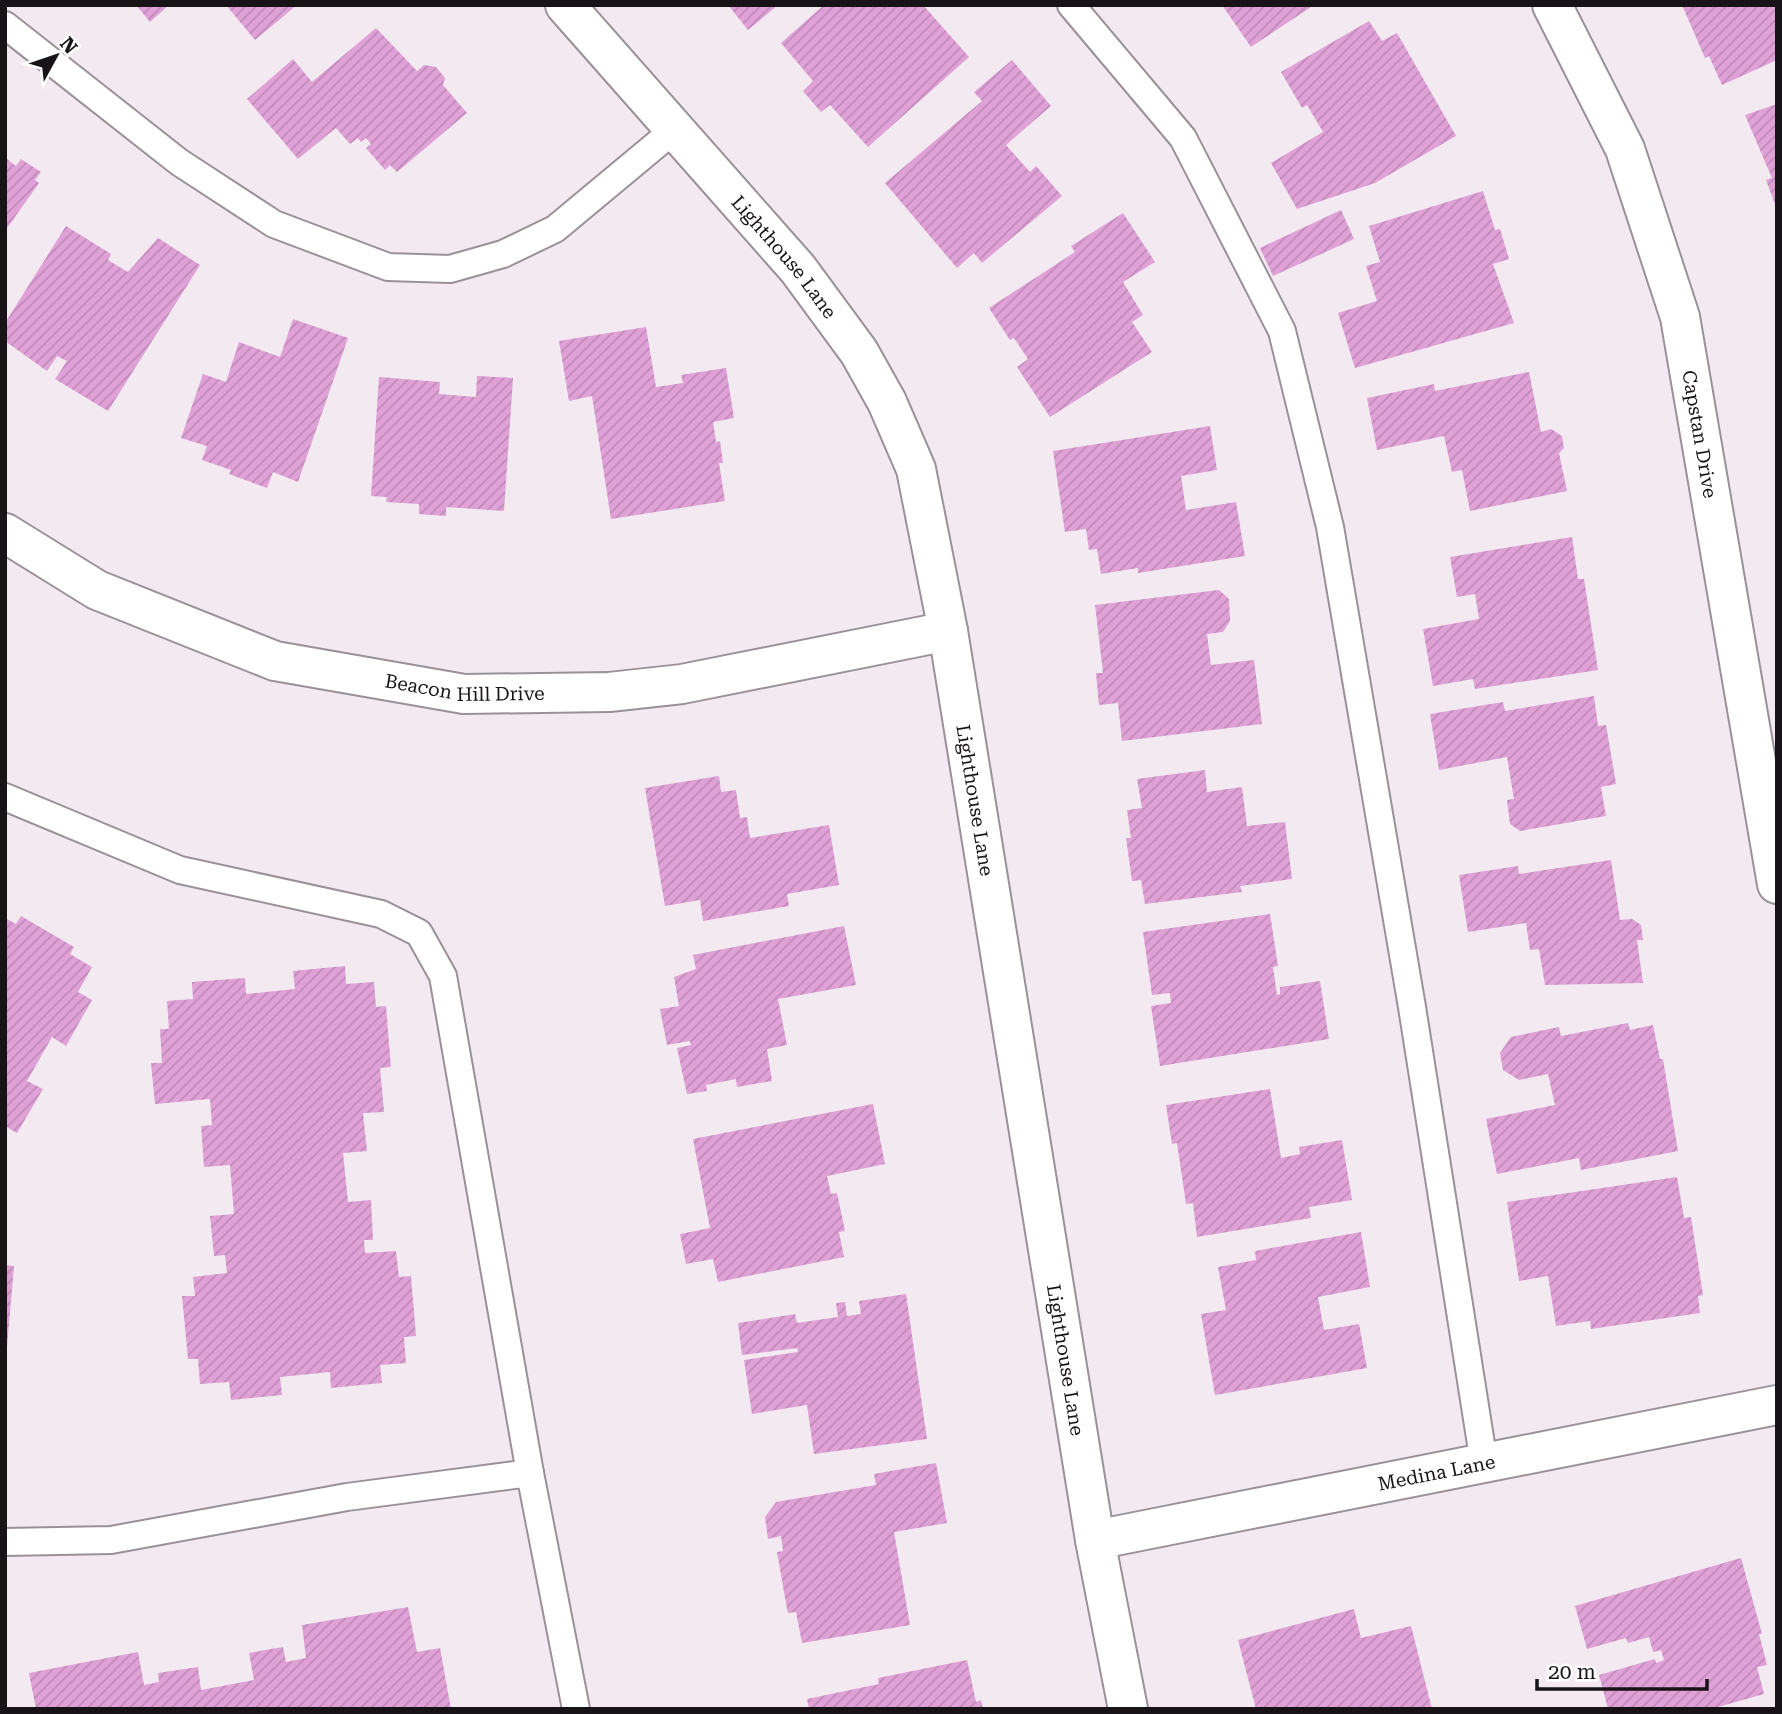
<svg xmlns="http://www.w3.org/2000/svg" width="1782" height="1714" viewBox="0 0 1782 1714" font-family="'Roboto Serif',serif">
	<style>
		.building { fill: url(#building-hatch) }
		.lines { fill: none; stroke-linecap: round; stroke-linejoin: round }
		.service-casing { stroke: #9a9198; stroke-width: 30 }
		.minor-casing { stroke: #9a9198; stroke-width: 42 }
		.service { stroke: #fff; stroke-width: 26 }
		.minor { stroke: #fff; stroke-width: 38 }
		.labels { text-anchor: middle; stroke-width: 5; stroke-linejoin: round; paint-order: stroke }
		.street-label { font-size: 19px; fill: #171316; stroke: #fff }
	</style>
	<defs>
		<pattern id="building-hatch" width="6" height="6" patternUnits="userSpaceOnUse" patternTransform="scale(1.75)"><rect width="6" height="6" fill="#e0a1d7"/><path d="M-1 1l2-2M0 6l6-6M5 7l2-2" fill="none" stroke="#bf8ab8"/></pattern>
	</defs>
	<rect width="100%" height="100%" fill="#f2e9f1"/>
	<g class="building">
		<polygon points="136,5 169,5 150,22"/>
		<polygon points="226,5 297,5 255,40"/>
		<polygon points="728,5 778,5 748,30"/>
		<polygon points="824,5 923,5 969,57 868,147 830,105 821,112 803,91 813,81 781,43"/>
		<polygon points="1222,5 1314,5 1251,47"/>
		<polygon points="1682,5 1777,5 1777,60 1722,85 1709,56 1705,58"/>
		<polygon points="1369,21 1382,41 1397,33 1456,136 1375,183 1297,209 1271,163 1323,132 1307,105 1302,108 1281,72"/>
		<polygon points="376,28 417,71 424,65 436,67 445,78 443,85 467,113 397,172 390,165 385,170 366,148 371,144 366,138 361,142 358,138 350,144 336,128 298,159 247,99 293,59 312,82"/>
		<polygon points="1012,60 1051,106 1006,145 1030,172 1036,166 1062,196 982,263 974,253 957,268 885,183 982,101 974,92"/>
		<polygon points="1777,104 1777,207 1776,207 1766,180 1772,178 1745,115"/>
		<polygon points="7,159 16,166 21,159 41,172 35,180 39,183 5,231"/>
		<polygon points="1483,191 1495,230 1500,229 1509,259 1493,264 1514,323 1355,368 1338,313 1377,301 1366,266 1380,262 1369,226"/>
		<polygon points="1341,210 1354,239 1273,276 1260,248"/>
		<polygon points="1123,213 1155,262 1123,282 1143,315 1132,322 1152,352 1050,417 1017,367 1028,359 1014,338 1010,340 989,308 1075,252 1071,246"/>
		<polygon points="66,226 111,254 108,260 128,272 158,238 200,265 108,411 55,379 67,361 57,356 47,371 5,341 5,323"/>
		<polygon points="293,319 348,338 298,482 273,472 267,488 229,474 231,470 202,460 207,446 181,438 203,374 226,382 239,342 280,357"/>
		<polygon points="646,327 656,387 683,383 681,375 726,368 734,418 713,422 716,442 720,441 723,463 719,463 725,501 611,519 592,396 569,401 559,341"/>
		<polygon points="1529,372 1541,432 1551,429 1562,436 1564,448 1559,453 1567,491 1470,511 1462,470 1452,472 1444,436 1377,450 1367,398 1434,384 1435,391"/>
		<polygon points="477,376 513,378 504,511 446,507 446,516 419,514 419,504 386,502 387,497 371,496 379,377 440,382 439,394 476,397"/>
		<polygon points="1210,426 1217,470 1181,476 1186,510 1236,502 1245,556 1138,573 1138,568 1101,574 1097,549 1089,550 1086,529 1065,532 1053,451"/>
		<polygon points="1572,537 1578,579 1584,579 1598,670 1475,689 1473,679 1433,686 1423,629 1479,619 1475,594 1457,597 1450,557"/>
		<polygon points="1219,590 1229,599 1230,621 1223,632 1207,634 1211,665 1254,660 1262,724 1122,741 1118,703 1099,705 1096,673 1103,673 1095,605"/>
		<polygon points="1594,696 1598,726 1606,725 1616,784 1601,787 1606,816 1520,831 1510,824 1507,800 1514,799 1507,757 1439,770 1430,714 1503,702 1505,711"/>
		<polygon points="1205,770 1207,792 1242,787 1247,826 1285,822 1292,879 1240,886 1242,892 1145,904 1141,880 1132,881 1126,838 1131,838 1127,810 1142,808 1137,779"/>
		<polygon points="719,776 721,792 736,790 740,818 747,817 750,838 829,825 839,885 787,894 789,906 703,921 700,900 665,906 645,788"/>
		<polygon points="1611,860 1620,920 1632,919 1641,925 1643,940 1637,940 1643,983 1545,985 1539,949 1530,950 1526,923 1468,932 1459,875 1518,866 1519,874"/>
		<polygon points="1270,914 1278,966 1273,967 1277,995 1280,994 1280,987 1320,981 1329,1039 1160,1066 1151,1006 1171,1003 1170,993 1152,995 1143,932"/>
		<polygon points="21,916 74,947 70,954 92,967 78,992 92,1000 66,1046 52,1037 27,1081 43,1089 17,1133 5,1126 5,918 16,924"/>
		<polygon points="844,926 856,985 778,999 787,1045 767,1049 772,1081 737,1087 736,1079 706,1085 707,1091 687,1094 677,1048 691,1045 690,1041 667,1045 660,1009 679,1006 674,977 696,969 693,955"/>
		<polygon points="345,966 346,984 374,982 376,1007 386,1006 391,1067 380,1068 384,1112 363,1113 367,1151 343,1153 348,1202 371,1200 373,1240 364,1240 365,1253 396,1251 399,1277 411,1276 416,1336 404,1337 406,1363 380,1365 382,1383 331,1388 330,1372 280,1377 282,1395 231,1400 229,1382 200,1384 198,1359 188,1359 182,1296 195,1296 193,1277 227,1273 225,1255 214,1256 210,1216 234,1214 230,1165 204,1167 201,1126 212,1125 210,1099 155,1104 151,1063 162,1063 160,1029 169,1029 167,1001 193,999 192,982 245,978 246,994 295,989 293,971"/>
		<polygon points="1628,1023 1630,1030 1653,1025 1660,1059 1663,1059 1678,1151 1581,1170 1579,1158 1497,1174 1486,1119 1555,1105 1548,1074 1519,1080 1503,1070 1500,1053 1511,1037 1559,1027 1561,1036"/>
		<polygon points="1270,1089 1281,1158 1300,1154 1299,1147 1342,1140 1352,1200 1309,1207 1311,1218 1197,1237 1193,1203 1186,1204 1177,1143 1172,1144 1166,1105"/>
		<polygon points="873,1104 885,1164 827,1176 831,1194 837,1193 845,1231 839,1232 844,1257 718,1282 713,1259 686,1264 680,1234 710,1228 693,1139"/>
		<polygon points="1677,1177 1684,1218 1691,1217 1703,1295 1698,1296 1700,1313 1591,1329 1590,1321 1556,1326 1548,1276 1519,1281 1507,1202"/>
		<polygon points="1361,1232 1370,1287 1318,1297 1324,1330 1359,1324 1367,1368 1215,1395 1201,1314 1226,1310 1218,1267 1256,1260 1255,1251"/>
		<polygon points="5,1265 14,1266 7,1347 5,1347"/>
		<polygon points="906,1294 927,1439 814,1454 807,1405 752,1414 744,1360 798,1352 797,1348 742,1355 738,1323 795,1314 797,1323 838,1317 836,1303 845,1302 847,1316 861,1314 859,1301"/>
		<polygon points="936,1463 947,1523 894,1532 910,1625 802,1643 796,1612 788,1613 787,1609 777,1552 783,1551 781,1536 768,1539 765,1517 776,1502 876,1485 874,1474"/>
		<polygon points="1741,1558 1762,1634 1759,1634 1767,1665 1757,1667 1764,1694 1711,1709 1608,1709 1599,1675 1655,1659 1656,1663 1664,1660 1661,1650 1653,1652 1649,1637 1628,1643 1626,1638 1587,1649 1575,1606"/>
		<polygon points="408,1607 417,1652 440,1648 451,1709 36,1709 29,1673 138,1652 144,1685 159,1682 158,1673 198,1667 201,1690 254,1680 249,1653 283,1647 286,1662 306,1658 302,1625"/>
		<polygon points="1354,1609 1361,1638 1411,1626 1432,1709 1256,1709 1238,1640"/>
		<polygon points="967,1660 976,1702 981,1700 983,1709 809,1709 807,1699 879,1684 878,1678"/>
	</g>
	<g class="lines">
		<defs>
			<g id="service">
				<polyline points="1071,5 1183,138 1282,331 1330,527 1412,1007 1484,1463"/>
				<polyline points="5,25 179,162 274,224 388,267 450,269 503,254 555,229 674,130"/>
				<polyline points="5,797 180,870 381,914 419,933 443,976 530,1473"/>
				<polyline points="5,1542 111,1540 347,1497 530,1473 576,1709"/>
			</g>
			<g id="minor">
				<path id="s1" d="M565,5l233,264 61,83 28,50 29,67 32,162 147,909 33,169"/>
				<path id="s2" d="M1552,5l73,144 55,168 97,567"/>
				<path id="s3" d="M5,533l92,57 178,71 189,33 145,-2 73,-8 266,-53"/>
				<path id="s4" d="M1095,1540l682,-135"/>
			</g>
		</defs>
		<use href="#service" class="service-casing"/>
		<use href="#minor" class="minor-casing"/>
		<use href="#service" class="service"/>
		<use href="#minor" class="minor"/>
	</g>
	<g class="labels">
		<g class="street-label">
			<text dy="7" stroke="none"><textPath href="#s1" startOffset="334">Lighthouse Lane</textPath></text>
			<text dy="7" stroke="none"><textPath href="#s2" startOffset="457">Capstan Drive</textPath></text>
			<text dy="7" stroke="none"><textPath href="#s3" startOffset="492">Beacon Hill Drive</textPath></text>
			<text dy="7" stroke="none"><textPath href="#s1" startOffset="922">Lighthouse Lane</textPath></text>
			<text dy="7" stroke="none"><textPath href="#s1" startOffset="1489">Lighthouse Lane</textPath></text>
			<text dy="7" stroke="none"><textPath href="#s4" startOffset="348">Medina Lane</textPath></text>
		</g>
	</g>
	<rect width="1782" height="1714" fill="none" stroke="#171316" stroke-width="14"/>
	<g transform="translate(56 56) rotate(50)" stroke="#ffffff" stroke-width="5" paint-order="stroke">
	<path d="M0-5L12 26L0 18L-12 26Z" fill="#171316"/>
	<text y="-10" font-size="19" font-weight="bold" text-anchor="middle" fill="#171316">N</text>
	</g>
	<path d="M1537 1679v10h170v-10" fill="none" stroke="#171316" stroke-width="3.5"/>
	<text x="1548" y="1679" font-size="21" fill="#171316" stroke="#ffffff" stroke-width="5" paint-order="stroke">20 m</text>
</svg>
